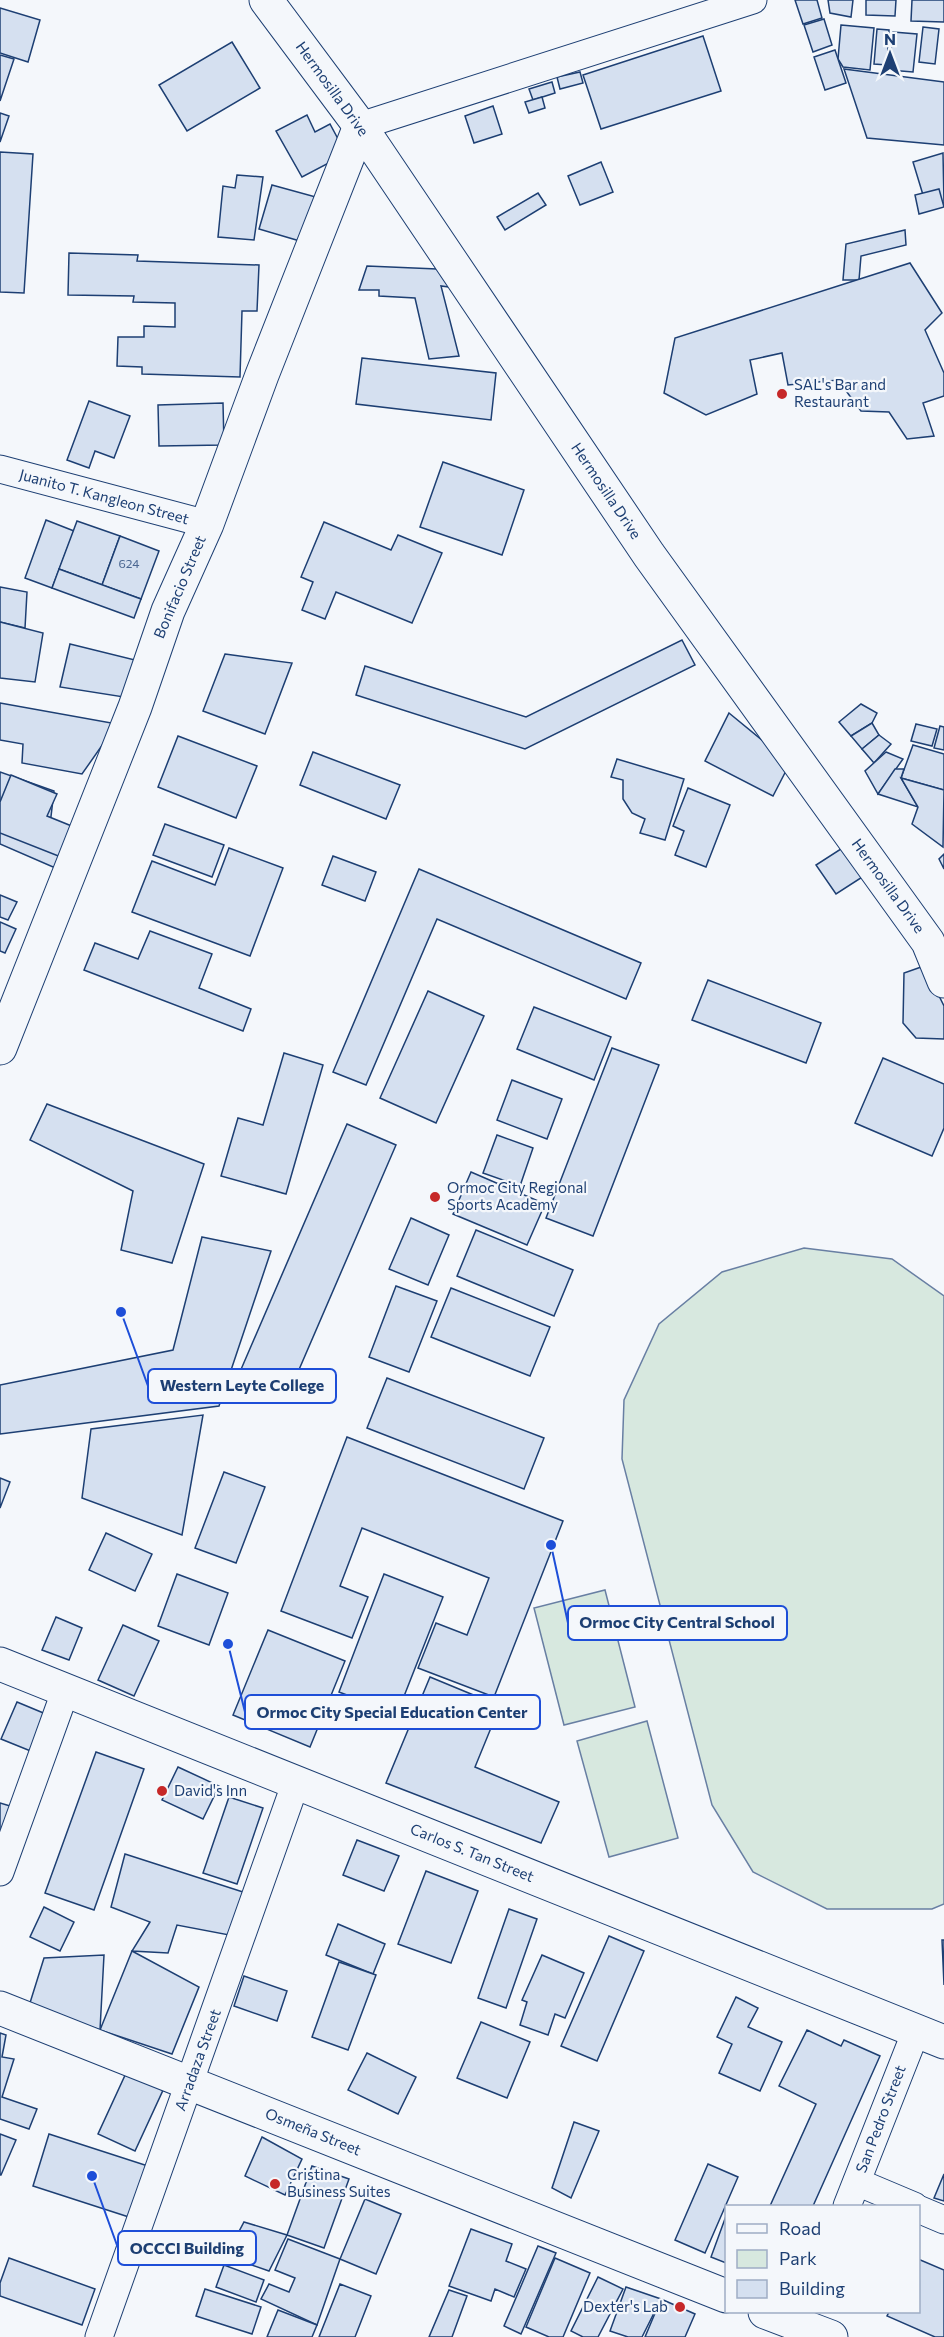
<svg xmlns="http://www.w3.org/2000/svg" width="944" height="2337" viewBox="0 0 944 2337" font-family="Commissioner,sans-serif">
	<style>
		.green { fill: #d7e8df; stroke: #687fa3; stroke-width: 1.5 }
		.building { fill: #d5e0f0; stroke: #1d3f73; stroke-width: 1.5 }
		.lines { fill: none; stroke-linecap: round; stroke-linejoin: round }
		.street-casing { stroke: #1d3f73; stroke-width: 29 }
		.secondary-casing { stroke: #1d3f73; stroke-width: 35 }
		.street { stroke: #f4f7fb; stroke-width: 27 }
		.secondary { stroke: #f4f7fb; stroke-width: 33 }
		.poi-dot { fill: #c62828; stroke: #f4f7fb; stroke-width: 2 }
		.labels { text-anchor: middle; stroke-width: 4.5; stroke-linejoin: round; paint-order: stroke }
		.number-label { font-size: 12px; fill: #4b6792 }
		.street-label { font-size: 15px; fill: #1d3f73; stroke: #f4f7fb }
		.poi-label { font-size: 15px; fill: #1d3f73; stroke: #f4f7fb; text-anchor: start }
		.leader { fill: none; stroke: #1d4ed8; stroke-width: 2 }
		.callout-dot { fill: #1d4ed8; stroke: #f4f7fb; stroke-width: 2 }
		.callout { fill: #f4f7fb; stroke: #1d4ed8; stroke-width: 2 }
		.callout-label { font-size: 16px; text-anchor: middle; font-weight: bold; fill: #1d3f73 }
	</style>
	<rect width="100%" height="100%" fill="#f4f7fb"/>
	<g class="green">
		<polygon points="804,1248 892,1259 944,1296 944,1904 932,1909 827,1909 753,1872 712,1805 622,1459 624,1400 659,1324 722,1272"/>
		<polygon points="605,1590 635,1707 564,1725 534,1608"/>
		<polygon points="647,1721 678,1838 609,1857 577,1741"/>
	</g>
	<g class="building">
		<polygon points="795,0 817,0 822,18 803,24"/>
		<polygon points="828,0 853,0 851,17 830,13"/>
		<polygon points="866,0 896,0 895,16 866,15"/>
		<polygon points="912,0 944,0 944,22 911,21"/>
		<polygon points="0,8 40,20 28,62 0,53"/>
		<polygon points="824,19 832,45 813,52 804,25"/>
		<polygon points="841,25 874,28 870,70 843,67 838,59"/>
		<polygon points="923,27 939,29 935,64 919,62"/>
		<polygon points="877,29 889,30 887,65 874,64"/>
		<polygon points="893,32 917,34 913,72 889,70"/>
		<polygon points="703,36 721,91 601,129 583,75"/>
		<polygon points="232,42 260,88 187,131 159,85"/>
		<polygon points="835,50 846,83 825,90 814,57"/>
		<polygon points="0,55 14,59 0,101"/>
		<polygon points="844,69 944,82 944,145 867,138"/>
		<polygon points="580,72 583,83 560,89 557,77"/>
		<polygon points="552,82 555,93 533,100 529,89"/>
		<polygon points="542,97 545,108 529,113 525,102"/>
		<polygon points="493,106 502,134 474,143 465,116"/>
		<polygon points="0,113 9,116 0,142"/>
		<polygon points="307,115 315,132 330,124 346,154 302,177 276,131"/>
		<polygon points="0,152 33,154 24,293 0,292"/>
		<polygon points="943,153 944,203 927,208 913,162"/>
		<polygon points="601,162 613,192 580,205 568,176"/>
		<polygon points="237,175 263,177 254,240 218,237 223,186 235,188"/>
		<polygon points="272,185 323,199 310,244 259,229"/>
		<polygon points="939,189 944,207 919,214 915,195"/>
		<polygon points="538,193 546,205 505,230 497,217"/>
		<polygon points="905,230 906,245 861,256 859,280 843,280 846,244"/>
		<polygon points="69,253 138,255 137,261 259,265 257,311 242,311 240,377 142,374 142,367 117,366 118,337 144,337 144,326 175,327 175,303 133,302 134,296 68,295"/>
		<polygon points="910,263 942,313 925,330 944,373 944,396 923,403 934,436 907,439 889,412 861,411 838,380 788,385 782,353 750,360 757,394 706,415 664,393 675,338"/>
		<polygon points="367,266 437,269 449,287 441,286 459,356 429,359 415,298 379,296 379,290 359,290"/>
		<polygon points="362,358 496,373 491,420 356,404"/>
		<polygon points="89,401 130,416 114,458 95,451 89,468 67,460"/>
		<polygon points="223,403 224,445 159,446 158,405"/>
		<polygon points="443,462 524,490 502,555 420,527"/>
		<polygon points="46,520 74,531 52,588 25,578"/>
		<polygon points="77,521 120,536 102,585 59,569"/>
		<polygon points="324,522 391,550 398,535 442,553 412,623 336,592 325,619 302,610 313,582 301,577"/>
		<polygon points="120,536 159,551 141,599 102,585"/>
		<polygon points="59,569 141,599 134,618 52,588"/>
		<polygon points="0,587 27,592 25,628 0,622"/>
		<polygon points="0,622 43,633 35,682 0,678"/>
		<polygon points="682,640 695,665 525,749 356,695 365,666 526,717"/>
		<polygon points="70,644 139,661 130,698 60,687"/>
		<polygon points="225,654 292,663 265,734 203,711"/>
		<polygon points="0,703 117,724 82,774 22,763 23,744 0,740"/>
		<polygon points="861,704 877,713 872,723 851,736 839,722"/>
		<polygon points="729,713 790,763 773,796 705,761"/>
		<polygon points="872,723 879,735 862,749 851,736"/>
		<polygon points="916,724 937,729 932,746 911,741"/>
		<polygon points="940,726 944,727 944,750 934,748"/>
		<polygon points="879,735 891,744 874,763 862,749"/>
		<polygon points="178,736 257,766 236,818 158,787"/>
		<polygon points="913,745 944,754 944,790 901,778"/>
		<polygon points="313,752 400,785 386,819 300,785"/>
		<polygon points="886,752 903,759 878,794 865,771"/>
		<polygon points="617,759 684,779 665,840 640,833 645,819 632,813 623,799 623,780 611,777"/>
		<polygon points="895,769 904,769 901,778 918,807 878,794"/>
		<polygon points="0,772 54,791 50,825 80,831 60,870 0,844"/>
		<polygon points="11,775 57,794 47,816 79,829 66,859 0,833 0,802"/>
		<polygon points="901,778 944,790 943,847 912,824 918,807"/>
		<polygon points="688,788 730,805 706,867 675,855 684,831 673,826"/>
		<polygon points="165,824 224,845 212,877 153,855"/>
		<polygon points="847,845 867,874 836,894 816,865"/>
		<polygon points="229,848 283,868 250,956 132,912 152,861 215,885"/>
		<polygon points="944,854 944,869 939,859"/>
		<polygon points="333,856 376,872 365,901 322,885"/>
		<polygon points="419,869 641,963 626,999 437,919 366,1085 333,1072"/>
		<polygon points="0,895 17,902 8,920 0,917"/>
		<polygon points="0,922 16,929 5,953 0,951"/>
		<polygon points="150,931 212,954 199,988 251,1009 243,1031 84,970 95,943 138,959"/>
		<polygon points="924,966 944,1006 944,1039 916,1038 903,1023 904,973"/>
		<polygon points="708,980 821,1023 806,1063 692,1020"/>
		<polygon points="428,991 484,1016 436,1123 380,1098"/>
		<polygon points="534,1007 611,1037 594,1080 517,1049"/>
		<polygon points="612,1048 659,1065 593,1236 546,1218"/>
		<polygon points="284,1053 323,1065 286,1194 221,1176 238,1118 263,1125"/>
		<polygon points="883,1058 944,1084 944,1128 932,1156 855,1123"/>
		<polygon points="512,1080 562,1099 547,1139 497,1120"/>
		<polygon points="47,1104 204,1164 172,1263 121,1250 133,1191 30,1140"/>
		<polygon points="347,1124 396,1145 285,1402 236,1381"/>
		<polygon points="497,1135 533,1148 520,1186 483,1173"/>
		<polygon points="471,1172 545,1204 527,1245 453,1214"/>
		<polygon points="411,1218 449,1235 428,1285 389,1269"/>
		<polygon points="476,1230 573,1270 554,1316 457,1276"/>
		<polygon points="202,1237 271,1251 219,1406 0,1434 0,1385 173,1350"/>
		<polygon points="396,1286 437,1301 409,1372 369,1357"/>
		<polygon points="451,1288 550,1327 530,1376 431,1337"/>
		<polygon points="387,1378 544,1438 524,1489 367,1428"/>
		<polygon points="203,1415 182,1535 82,1498 91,1429"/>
		<polygon points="347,1437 563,1521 494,1697 418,1668 436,1623 467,1635 489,1578 362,1528 340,1586 368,1597 352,1638 281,1611"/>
		<polygon points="224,1472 265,1487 236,1563 195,1548"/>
		<polygon points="0,1478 10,1482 0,1508"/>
		<polygon points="106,1533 152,1554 135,1591 89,1570"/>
		<polygon points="177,1574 228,1593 209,1645 158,1626"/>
		<polygon points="384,1574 443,1597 397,1714 339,1692"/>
		<polygon points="56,1617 82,1628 69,1660 42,1650"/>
		<polygon points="123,1625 159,1641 134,1696 98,1680"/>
		<polygon points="268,1630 345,1661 310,1747 233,1715"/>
		<polygon points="430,1677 500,1706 475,1767 559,1802 541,1843 386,1783"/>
		<polygon points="17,1702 53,1717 38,1754 1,1739"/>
		<polygon points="96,1752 144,1769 94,1910 45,1893"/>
		<polygon points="178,1767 219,1786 203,1819 162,1800"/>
		<polygon points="229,1797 263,1808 237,1884 203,1873"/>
		<polygon points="0,1803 20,1809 0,1834"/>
		<polygon points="357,1840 399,1856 384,1891 343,1875"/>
		<polygon points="125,1854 243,1892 229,1935 177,1925 168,1953 132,1951 150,1922 111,1907"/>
		<polygon points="426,1871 478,1891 451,1963 398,1944"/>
		<polygon points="44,1907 74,1922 60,1951 30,1937"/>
		<polygon points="509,1909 537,1919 506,2008 478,1998"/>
		<polygon points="338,1924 385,1944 373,1974 326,1955"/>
		<polygon points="609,1936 644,1951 597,2061 561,2046"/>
		<polygon points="942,1940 944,1940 944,1985"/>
		<polygon points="132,1951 199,1987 172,2054 100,2030"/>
		<polygon points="104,1955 100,2030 29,2006 44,1958"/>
		<polygon points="542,1955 584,1973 565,2018 555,2014 548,2035 520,2025 527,2002 522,2000"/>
		<polygon points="339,1962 376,1975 348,2050 312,2037"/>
		<polygon points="244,1976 287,1991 277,2021 234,2006"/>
		<polygon points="736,1997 758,2008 748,2027 782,2042 760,2091 719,2073 732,2044 717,2037"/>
		<polygon points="481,2022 530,2042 507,2098 457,2078"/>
		<polygon points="807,2030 841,2046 844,2040 880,2056 813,2206 770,2206 816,2104 779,2086"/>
		<polygon points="0,2033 6,2035 2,2057 14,2059 2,2097 37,2109 29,2129 0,2119"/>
		<polygon points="367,2053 416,2077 398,2114 348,2090"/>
		<polygon points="127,2071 164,2088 135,2151 98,2134"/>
		<polygon points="574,2122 599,2131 571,2198 552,2188"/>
		<polygon points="0,2134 16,2140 1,2175 0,2175"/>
		<polygon points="49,2134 151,2167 135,2219 33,2186"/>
		<polygon points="262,2137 302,2159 285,2195 245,2176"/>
		<polygon points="708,2164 738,2177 705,2253 675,2240"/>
		<polygon points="312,2166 349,2179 324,2248 287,2235"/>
		<polygon points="944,2174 944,2201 934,2198"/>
		<polygon points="365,2199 401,2214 376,2274 340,2259"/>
		<polygon points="726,2216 726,2263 711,2257"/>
		<polygon points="244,2222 287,2235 269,2271 226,2256"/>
		<polygon points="471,2229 512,2244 506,2261 526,2269 514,2297 495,2289 491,2301 449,2286"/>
		<polygon points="288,2239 340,2259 317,2325 261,2299 269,2284 289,2292 295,2278 275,2270"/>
		<polygon points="538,2246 556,2253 521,2334 504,2326"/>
		<polygon points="9,2258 95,2289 82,2325 0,2296 0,2283"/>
		<polygon points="555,2258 590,2273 563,2337 549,2337 526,2327"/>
		<polygon points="918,2259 944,2270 944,2337 935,2337 887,2316 889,2312 918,2312"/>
		<polygon points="224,2265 264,2280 256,2302 216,2287"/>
		<polygon points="598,2277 623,2289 598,2337 583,2337 571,2331"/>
		<polygon points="340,2284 371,2296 355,2337 319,2337"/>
		<polygon points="626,2287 661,2299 642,2337 628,2337 610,2331"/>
		<polygon points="205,2289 261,2307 252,2334 196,2316"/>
		<polygon points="449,2290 467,2296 452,2337 429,2337"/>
		<polygon points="661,2299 695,2314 685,2337 645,2337"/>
		<polygon points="278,2310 317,2325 312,2337 267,2337"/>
	</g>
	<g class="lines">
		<defs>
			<g id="street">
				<polyline points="360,126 753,0"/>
				<polyline points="0,469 207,524"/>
				<polyline points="0,1872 65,1692"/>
				<polyline points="857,2182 914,2206"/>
				<polyline points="847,2206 916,2031"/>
				<polyline points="918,2209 944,2220"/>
				<polyline points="99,2337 296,1782"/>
			</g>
			<g id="secondary">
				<polyline points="266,0 360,126 649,555 928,942 944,981"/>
				<polyline points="0,1048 135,707 168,611 207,524 262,375 360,126"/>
				<polyline points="0,1664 944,2042"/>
				<polyline points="0,2008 726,2296"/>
				<polyline points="765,2312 831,2337"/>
			</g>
		</defs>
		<use href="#street" class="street-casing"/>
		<use href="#secondary" class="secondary-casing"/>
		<use href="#street" class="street"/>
		<use href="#secondary" class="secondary"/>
	</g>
	<g class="poi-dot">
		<circle cx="782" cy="394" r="6"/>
		<circle cx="435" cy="1197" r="6"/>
		<circle cx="162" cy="1791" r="6"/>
		<circle cx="275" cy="2184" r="6"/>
		<circle cx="680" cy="2307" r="6"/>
	</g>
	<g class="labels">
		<g class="number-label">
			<text x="129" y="568">624</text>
		</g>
		<g class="street-label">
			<text transform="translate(332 89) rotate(54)" y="5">Hermosilla Drive</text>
			<text transform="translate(606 491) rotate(56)" y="5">Hermosilla Drive</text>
			<text transform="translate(104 497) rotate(15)" y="5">Juanito T. Kangleon Street</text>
			<text transform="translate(180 587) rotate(-67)" y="5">Bonifacio Street</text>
			<text transform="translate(888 886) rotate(54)" y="5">Hermosilla Drive</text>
			<text transform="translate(472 1853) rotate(22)" y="5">Carlos S. Tan Street</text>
			<text transform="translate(198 2060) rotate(-70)" y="5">Arradaza Street</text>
			<text transform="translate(881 2119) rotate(-69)" y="5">San Pedro Street</text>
			<text transform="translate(313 2132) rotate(22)" y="5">Osmeña Street</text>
		</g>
		<g class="poi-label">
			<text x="794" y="390">SAL's Bar and<tspan x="794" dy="17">Restaurant</tspan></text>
			<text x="447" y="1193">Ormoc City Regional<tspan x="447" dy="17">Sports Academy</tspan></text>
			<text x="174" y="1796">David's Inn</text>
			<text x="287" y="2180">Cristina<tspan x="287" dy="17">Business Suites</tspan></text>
			<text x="668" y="2312" text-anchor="end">Dexter's Lab</text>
		</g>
	</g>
	<path class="leader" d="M121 1312L148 1386M551 1545L568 1623M228 1644L245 1712M92 2176L118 2248"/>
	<g class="callout-dot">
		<circle cx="121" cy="1312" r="6"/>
		<circle cx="551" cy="1545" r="6"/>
		<circle cx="228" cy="1644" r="6"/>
		<circle cx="92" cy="2176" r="6"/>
	</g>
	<g class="callout">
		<rect x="148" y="1369" width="188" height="34" rx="6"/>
		<rect x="568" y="1606" width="219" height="34" rx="6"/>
		<rect x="245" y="1695" width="295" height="34" rx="6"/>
		<rect x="118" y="2231" width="138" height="34" rx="6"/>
	</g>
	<g class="callout-label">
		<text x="242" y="1391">Western Leyte College</text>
		<text x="677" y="1628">Ormoc City Central School</text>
		<text x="392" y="1718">Ormoc City Special Education Center</text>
		<text x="187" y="2254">OCCCI Building</text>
	</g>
	<rect x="725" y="2205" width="195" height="108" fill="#f4f7fb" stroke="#9eadc5" stroke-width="1.5"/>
	<rect x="737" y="2224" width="30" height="9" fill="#f4f7fb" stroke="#9eadc5" stroke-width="1.5"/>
	<text x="779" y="2235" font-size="18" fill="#1d3f73">Road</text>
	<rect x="737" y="2250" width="30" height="18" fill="#d7e8df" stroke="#9eadc5" stroke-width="1.5"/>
	<text x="779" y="2265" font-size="18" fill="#1d3f73">Park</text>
	<rect x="737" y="2280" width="30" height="18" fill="#d5e0f0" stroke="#9eadc5" stroke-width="1.5"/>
	<text x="779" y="2295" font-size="18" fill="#1d3f73">Building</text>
	<g transform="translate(890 54)" stroke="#f4f7fb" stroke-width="4.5" paint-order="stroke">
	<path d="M0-4.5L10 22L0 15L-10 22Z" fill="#1d3f73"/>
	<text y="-9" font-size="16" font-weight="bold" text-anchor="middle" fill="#1d3f73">N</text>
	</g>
</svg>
